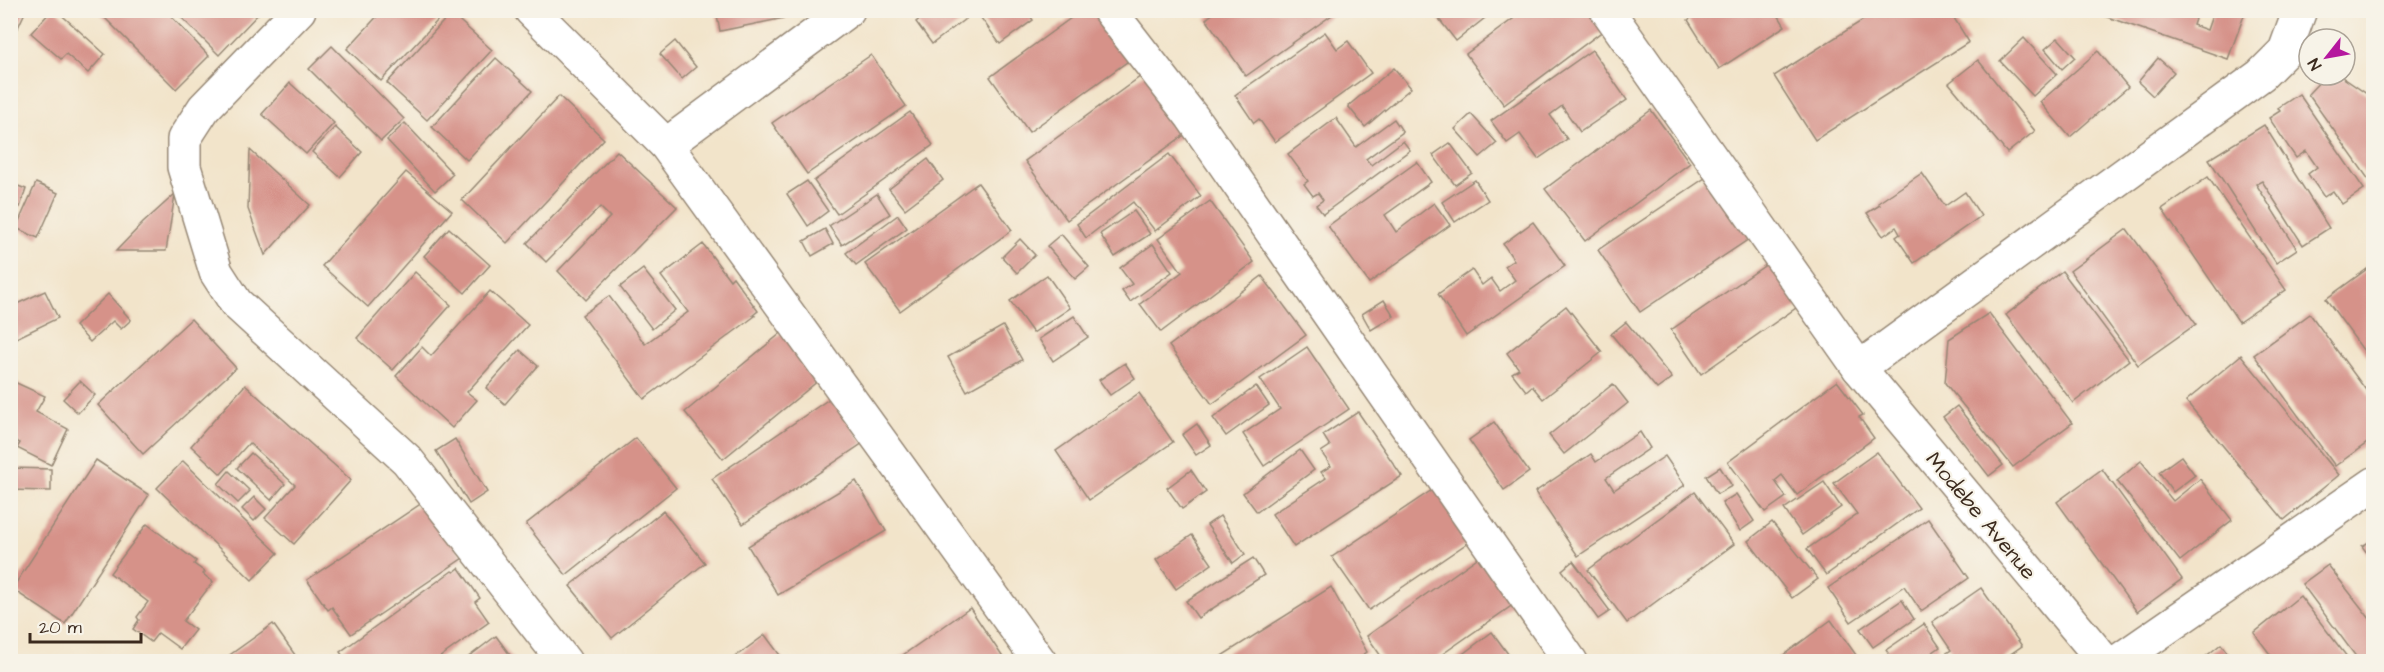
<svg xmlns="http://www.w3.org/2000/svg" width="2384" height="672" viewBox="0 0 2384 672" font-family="'Architects Daughter',sans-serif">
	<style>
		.building { fill: #d69289 }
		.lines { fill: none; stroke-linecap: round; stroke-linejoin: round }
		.minor-casing { stroke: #968774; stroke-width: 36 }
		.tertiary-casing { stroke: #968774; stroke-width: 36 }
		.minor { stroke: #fff; stroke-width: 33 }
		.tertiary { stroke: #fff; stroke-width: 33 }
		.labels { text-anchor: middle; stroke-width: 4.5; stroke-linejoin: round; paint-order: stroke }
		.street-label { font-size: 22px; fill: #3b2a1e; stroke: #f7f3e8 }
	</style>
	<rect width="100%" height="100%" fill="#f7f3e8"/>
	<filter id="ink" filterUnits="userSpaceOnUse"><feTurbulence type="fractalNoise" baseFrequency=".0167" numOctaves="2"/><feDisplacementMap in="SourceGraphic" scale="12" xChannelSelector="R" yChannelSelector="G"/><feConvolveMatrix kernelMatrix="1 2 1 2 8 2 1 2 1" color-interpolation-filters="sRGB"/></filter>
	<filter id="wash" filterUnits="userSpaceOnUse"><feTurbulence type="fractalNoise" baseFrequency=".008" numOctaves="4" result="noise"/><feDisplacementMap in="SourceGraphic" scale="24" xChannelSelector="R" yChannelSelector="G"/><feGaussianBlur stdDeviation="1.35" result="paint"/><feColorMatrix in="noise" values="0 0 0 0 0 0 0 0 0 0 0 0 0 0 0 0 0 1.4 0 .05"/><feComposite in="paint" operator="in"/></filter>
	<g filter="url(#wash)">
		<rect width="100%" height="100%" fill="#f2e4ca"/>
		<g id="blocks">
			<g class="building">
				<polygon points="10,10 26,10 10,45"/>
				<polygon points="52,10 56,10 105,54 88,73 66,54 61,59 31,33"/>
				<polygon points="97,10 165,10 209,56 176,89"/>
				<polygon points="174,10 262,10 219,55"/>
				<polygon points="383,10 428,10 438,20 381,81 347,49"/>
				<polygon points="716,10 798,10 799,15 720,31"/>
				<polygon points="931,10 977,10 932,44 916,22"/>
				<polygon points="983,10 1026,10 1033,20 1000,44 978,14"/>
				<polygon points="1082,10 1097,10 1131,59 1029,132 990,77"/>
				<polygon points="1218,10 1339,10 1246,76 1206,19"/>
				<polygon points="1432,10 1495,10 1456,41"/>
				<polygon points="1525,10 1602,10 1612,24 1504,105 1466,54"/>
				<polygon points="1703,10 1775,10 1785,26 1719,69 1688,20"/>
				<polygon points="1879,10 1949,10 1969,42 1815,140 1774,76"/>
				<polygon points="2152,10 2161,14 2162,10 2198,10 2193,25 2207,30 2214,10 2246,10 2228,59 2090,11"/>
				<polygon points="451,13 492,50 427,120 387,83"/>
				<polygon points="1325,32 1337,49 1348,41 1371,73 1275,142 1259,119 1254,123 1235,95"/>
				<polygon points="2024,38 2057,74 2033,96 2000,61"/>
				<polygon points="2058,38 2075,57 2062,69 2045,49"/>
				<polygon points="675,41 696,67 682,79 660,54"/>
				<polygon points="332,46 404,119 381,141 309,69"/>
				<polygon points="1592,50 1627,100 1580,132 1562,106 1550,115 1567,139 1538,159 1520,134 1507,143 1491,121"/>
				<polygon points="2098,51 2128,87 2070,137 2040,102"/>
				<polygon points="871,55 906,106 807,174 772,123"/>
				<polygon points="496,58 532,91 467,160 432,127"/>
				<polygon points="2158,58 2174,72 2153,96 2138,82"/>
				<polygon points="1978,60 2035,131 2007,153 1949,83"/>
				<polygon points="1394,68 1411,88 1365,127 1348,106"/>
				<polygon points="1148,71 1191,130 1067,220 1025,161"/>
				<polygon points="2326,75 2339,75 2374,99 2374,187 2308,94"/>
				<polygon points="290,83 334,123 306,154 262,114"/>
				<polygon points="2299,94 2364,189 2342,204 2333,191 2324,197 2308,174 2317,167 2306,151 2296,158 2269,118 2280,111 2278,108"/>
				<polygon points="559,96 604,139 507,243 462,200"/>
				<polygon points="1651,110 1690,163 1585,241 1545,189"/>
				<polygon points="910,112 933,145 837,214 814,181"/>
				<polygon points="1471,114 1497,143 1480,157 1455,129"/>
				<polygon points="1336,118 1356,147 1394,119 1403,132 1366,159 1371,165 1403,141 1410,150 1323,214 1316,205 1323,200 1318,193 1313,196 1304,184 1308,181 1288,154"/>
				<polygon points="405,123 453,174 435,191 387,140"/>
				<polygon points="2264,125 2329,228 2303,245 2262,181 2256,184 2297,249 2276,263 2209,159"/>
				<polygon points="335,127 362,152 340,177 312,152"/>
				<polygon points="1450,143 1472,173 1455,185 1433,155"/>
				<polygon points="250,150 310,205 265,255 248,209"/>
				<polygon points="617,151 677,207 586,300 558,271 610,217 600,207 546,262 527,243"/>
				<polygon points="1169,154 1201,196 1155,231 1133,202 1086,238 1077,224"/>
				<polygon points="928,159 943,180 905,209 889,189"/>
				<polygon points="1417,162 1431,182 1385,215 1396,232 1434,203 1450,225 1369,283 1328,226"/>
				<polygon points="406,172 452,211 368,307 322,266"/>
				<polygon points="1922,173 1945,206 1965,192 1981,216 1914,263 1896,237 1900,234 1896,227 1883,236 1867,213 1880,205 1878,203"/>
				<polygon points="1711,174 1752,237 1640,312 1598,250"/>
				<polygon points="2208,177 2286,290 2239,322 2162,209"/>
				<polygon points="1475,180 1488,200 1455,222 1442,202"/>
				<polygon points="807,181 828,211 808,226 787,194"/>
				<polygon points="10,183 26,189 20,207 10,204"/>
				<polygon points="36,183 58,193 38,238 16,228"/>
				<polygon points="978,183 1012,230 900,311 865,264"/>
				<polygon points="175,194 166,251 116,251 143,223"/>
				<polygon points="877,194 890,214 842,245 829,226"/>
				<polygon points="1210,201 1254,262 1161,332 1140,304 1182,272 1158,239"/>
				<polygon points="1134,211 1150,234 1115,257 1100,234"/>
				<polygon points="898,215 907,228 856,265 846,253"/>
				<polygon points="1533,222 1565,266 1466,336 1438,294 1472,270 1482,285 1491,278 1500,291 1515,280 1505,266 1514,260 1503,244"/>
				<polygon points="449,228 490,265 465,293 424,256"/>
				<polygon points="825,229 833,244 812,256 804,241"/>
				<polygon points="2127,229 2196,324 2138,365 2070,271"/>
				<polygon points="1061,234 1089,267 1075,279 1047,246"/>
				<polygon points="1020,239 1035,255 1017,273 1002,257"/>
				<polygon points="703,244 730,280 733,277 758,311 753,315 755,316 644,399 582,315 609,296 645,344 688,312 661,276"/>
				<polygon points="1153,244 1172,272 1130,302 1122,291 1132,284 1120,268"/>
				<polygon points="1776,258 1806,301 1701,374 1671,330"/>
				<polygon points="2374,264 2374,365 2326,299"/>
				<polygon points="643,269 675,310 652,329 620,287"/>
				<polygon points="2062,271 2129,360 2073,403 2006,315"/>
				<polygon points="415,272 451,305 393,370 357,338"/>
				<polygon points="1047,275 1070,308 1033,333 1010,301"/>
				<polygon points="1262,276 1306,335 1212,404 1169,346"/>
				<polygon points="45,291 58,318 10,341 10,307"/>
				<polygon points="490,291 528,325 467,392 477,400 452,428 396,376 422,347 431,356"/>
				<polygon points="108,294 131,320 121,329 113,321 90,342 75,326"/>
				<polygon points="1384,300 1394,316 1371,330 1362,314"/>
				<polygon points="1566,306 1602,352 1543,399 1532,386 1526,391 1512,373 1519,369 1507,353"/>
				<polygon points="1989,313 2072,423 2013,467 1945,383 1949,339"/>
				<polygon points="2310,314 2374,401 2374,438 2335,466 2254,355"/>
				<polygon points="1074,316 1088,337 1053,361 1039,339"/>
				<polygon points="191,319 236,368 143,454 98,405"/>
				<polygon points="1626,322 1672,378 1657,389 1611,334"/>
				<polygon points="1003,326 1022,360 967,391 948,357"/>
				<polygon points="786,329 824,376 723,459 685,412"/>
				<polygon points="1307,347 1349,409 1264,466 1243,434 1280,409 1260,379"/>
				<polygon points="520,350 538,366 505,404 486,388"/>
				<polygon points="2241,355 2339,475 2284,520 2186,401"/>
				<polygon points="1125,363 1135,378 1110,395 1099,380"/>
				<polygon points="10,380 45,396 36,412 68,429 51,465 17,448 20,443 10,438"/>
				<polygon points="80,381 95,395 78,413 63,399"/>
				<polygon points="1837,381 1863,415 1859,417 1874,438 1797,495 1782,475 1775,481 1786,497 1765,512 1728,462"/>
				<polygon points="1613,384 1628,403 1564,454 1549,435"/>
				<polygon points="245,385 351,480 294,544 265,518 295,485 249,443 221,474 191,446"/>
				<polygon points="1256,386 1269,405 1226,436 1213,418"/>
				<polygon points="1139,393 1173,442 1089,500 1056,451"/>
				<polygon points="832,397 863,443 743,524 712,479"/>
				<polygon points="1957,406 2003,465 1989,476 1943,417"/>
				<polygon points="1358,412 1402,476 1294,547 1272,514 1326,478 1321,472 1331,466 1321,452 1330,446 1323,435"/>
				<polygon points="1494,422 1529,472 1504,490 1469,440"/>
				<polygon points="1197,424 1211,445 1196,455 1182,435"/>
				<polygon points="1640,432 1650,448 1606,478 1614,490 1665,456 1685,485 1578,556 1535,492 1591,454 1596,462"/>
				<polygon points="636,438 676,488 566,575 526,524"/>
				<polygon points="455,439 487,492 469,504 436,451"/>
				<polygon points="1300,450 1314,470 1257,512 1243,493"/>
				<polygon points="1877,452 1919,508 1826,575 1807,549 1857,514 1834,483"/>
				<polygon points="251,453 285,484 271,500 237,468"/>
				<polygon points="2181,456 2195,475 2173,492 2159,472"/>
				<polygon points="96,460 149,495 65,624 12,589"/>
				<polygon points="183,461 278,553 252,580 157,488"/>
				<polygon points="2141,461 2173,501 2200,479 2232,520 2180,561 2117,481"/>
				<polygon points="1720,467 1732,486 1717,494 1706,476"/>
				<polygon points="10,468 51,469 51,491 10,490"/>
				<polygon points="2102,469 2182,579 2137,612 2057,502"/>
				<polygon points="1191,470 1206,492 1182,509 1167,488"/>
				<polygon points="229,471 250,491 238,503 218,484"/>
				<polygon points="856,481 886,531 778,595 748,546"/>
				<polygon points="1444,482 1479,535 1369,610 1332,557"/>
				<polygon points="1824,482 1841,507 1802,535 1784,509"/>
				<polygon points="1695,492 1734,544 1627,623 1588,570"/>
				<polygon points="1736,494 1754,521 1740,531 1722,503"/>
				<polygon points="254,497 266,509 254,521 242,509"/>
				<polygon points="428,499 463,558 351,634 332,607 328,610 307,580"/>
				<polygon points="663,511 705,563 612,638 570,586"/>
				<polygon points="1220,516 1245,554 1233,563 1207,525"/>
				<polygon points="1928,519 1969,578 1921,611 1904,586 1851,622 1828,588"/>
				<polygon points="1772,522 1818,579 1792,598 1748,541"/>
				<polygon points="147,524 196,561 194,564 205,572 203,574 213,582 183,621 195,630 180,649 158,633 151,642 133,629 139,620 137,617 148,602 110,573"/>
				<polygon points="1192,535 1212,564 1176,589 1156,560"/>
				<polygon points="2374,539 2374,563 2362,546"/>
				<polygon points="1483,554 1517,602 1431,662 1385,662 1367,636"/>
				<polygon points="1253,558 1264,575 1198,618 1186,601"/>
				<polygon points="1573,561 1610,611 1598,619 1562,570"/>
				<polygon points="2328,565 2374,624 2374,662 2360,662 2302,584"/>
				<polygon points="459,568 480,598 475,602 489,622 433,662 347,662 340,652 452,571 454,572"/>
				<polygon points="1331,587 1367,652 1353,662 1212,662"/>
				<polygon points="1981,588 2022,646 1999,662 1934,662 1951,650 1932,622"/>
				<polygon points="2300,596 2351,662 2276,662 2254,633"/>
				<polygon points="1902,600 1914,619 1873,647 1860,629"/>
				<polygon points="970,608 1006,662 893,662"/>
				<polygon points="1831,620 1861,662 1774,662"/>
				<polygon points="273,624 300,662 220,662"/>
				<polygon points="1924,624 1940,647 1919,662 1894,662 1886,650"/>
				<polygon points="1492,632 1514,662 1452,662"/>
				<polygon points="765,635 785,662 728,662"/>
				<polygon points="496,636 515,662 462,662"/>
				<polygon points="2221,644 2234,662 2199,662"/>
			</g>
		</g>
	</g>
	<g filter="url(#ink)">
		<use href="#blocks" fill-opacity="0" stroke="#968774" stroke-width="1.5"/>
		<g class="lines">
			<defs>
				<g id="minor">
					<polyline points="299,10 204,108 184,139 184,167 216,272 236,303 407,460 565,662"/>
					<polyline points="1109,10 1192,117 1571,662"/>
					<polyline points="1607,10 1859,368 2261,75 2285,51 2300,10"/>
					<polyline points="666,145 848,10"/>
					<polyline points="1859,368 2105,662"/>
					<polyline points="2117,662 2374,484"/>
				</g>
				<polyline id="tertiary" points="531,10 666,145 1040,662"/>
			</defs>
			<use href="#minor" class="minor-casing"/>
			<use href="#tertiary" class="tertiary-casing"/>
			<use href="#minor" class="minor"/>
			<use href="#tertiary" class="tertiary"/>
		</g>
	</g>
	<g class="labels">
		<g class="street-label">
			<text transform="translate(1982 515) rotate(50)" y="8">Modebe Avenue</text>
		</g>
	</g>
	<rect width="2384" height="672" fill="none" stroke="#f7f3e8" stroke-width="36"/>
	<g transform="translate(2327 57) rotate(239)"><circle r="28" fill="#f7f3e8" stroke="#aca397" stroke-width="1.5"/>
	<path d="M0-4.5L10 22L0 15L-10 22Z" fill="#b5179e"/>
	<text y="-9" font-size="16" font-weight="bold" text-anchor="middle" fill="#3b2a1e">N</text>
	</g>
	<path d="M30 633v9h111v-9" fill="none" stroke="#3b2a1e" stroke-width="3"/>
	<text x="39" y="633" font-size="18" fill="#3b2a1e" stroke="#f7f3e8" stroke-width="4.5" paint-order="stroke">20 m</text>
</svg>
